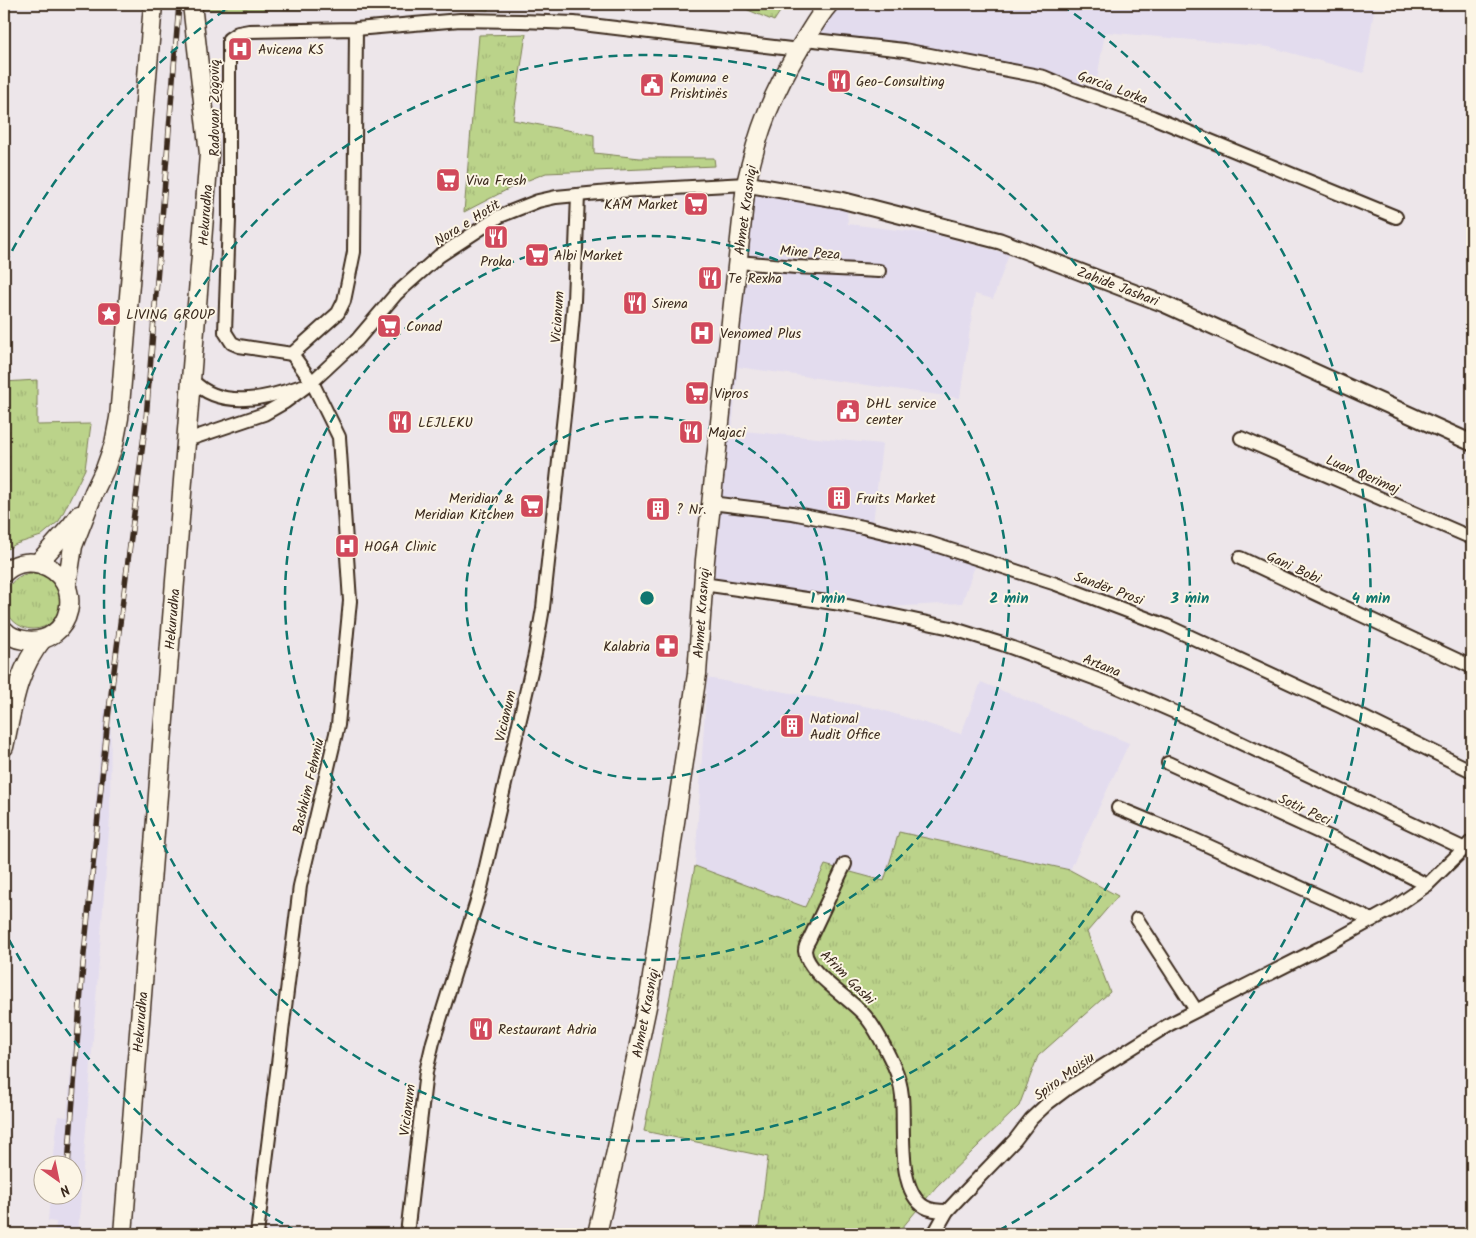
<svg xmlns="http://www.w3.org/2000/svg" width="1476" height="1238" viewBox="0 0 1476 1238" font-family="Kalam,sans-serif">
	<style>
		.built { fill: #e3dcee }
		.grass { fill: url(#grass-tufts); stroke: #7b7e54 }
		.cemetery { fill: url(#cemetery-stones); stroke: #7b7e54 }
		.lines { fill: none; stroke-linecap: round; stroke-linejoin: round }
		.minor-casing { stroke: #3b2a1e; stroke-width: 16 }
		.tertiary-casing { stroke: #3b2a1e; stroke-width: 19 }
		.secondary-casing { stroke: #3b2a1e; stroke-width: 21 }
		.minor { stroke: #fcf5e5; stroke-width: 12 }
		.tertiary { stroke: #fcf5e5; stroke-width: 15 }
		.secondary { stroke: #fcf5e5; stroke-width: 18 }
		.rail-casing { stroke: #3b2a1e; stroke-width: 5.5 }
		.rail { stroke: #fcf5e5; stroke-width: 4; stroke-dasharray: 11; stroke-linecap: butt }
		.ring { fill: none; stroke: #0f766e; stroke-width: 2.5; stroke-dasharray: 9 6 }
		.labels { text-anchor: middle; stroke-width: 4; stroke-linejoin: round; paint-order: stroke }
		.poi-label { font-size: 14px; fill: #3b2a1e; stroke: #fcf5e5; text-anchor: start }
		.street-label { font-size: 14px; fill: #3b2a1e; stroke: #fcf5e5 }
		.centre { fill: #0f766e; stroke: #fcf5e5; stroke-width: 2.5 }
		.ring-label { font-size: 15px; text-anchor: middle; font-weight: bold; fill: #0f766e; stroke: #fcf5e5; stroke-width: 4; stroke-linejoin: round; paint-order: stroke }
	</style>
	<defs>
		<pattern id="grass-tufts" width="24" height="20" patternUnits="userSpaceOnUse" patternTransform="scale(1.25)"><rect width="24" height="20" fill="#bbd38a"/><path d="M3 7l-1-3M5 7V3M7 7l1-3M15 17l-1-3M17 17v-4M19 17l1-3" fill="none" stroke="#a2b577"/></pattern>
		<pattern id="cemetery-stones" width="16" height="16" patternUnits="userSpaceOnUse" patternTransform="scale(1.25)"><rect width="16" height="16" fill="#bbd38a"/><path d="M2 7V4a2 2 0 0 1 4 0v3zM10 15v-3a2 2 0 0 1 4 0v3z" fill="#a2b577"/></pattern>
	</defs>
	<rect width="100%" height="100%" fill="#ede6ea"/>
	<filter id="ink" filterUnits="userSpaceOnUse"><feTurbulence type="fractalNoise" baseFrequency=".02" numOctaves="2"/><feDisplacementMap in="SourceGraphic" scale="10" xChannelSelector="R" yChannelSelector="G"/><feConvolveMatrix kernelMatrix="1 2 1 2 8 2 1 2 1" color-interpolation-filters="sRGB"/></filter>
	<g filter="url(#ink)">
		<g class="built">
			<polygon points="579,4 662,4 660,8"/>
			<polygon points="829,4 1375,4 1364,73 1269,47 1105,32 1097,79 1072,89 1044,77 809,45"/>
			<polygon points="746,184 841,200 847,212 848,224 932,234 1009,254 993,299 975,294 960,398 738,367 732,430 882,444 873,524 980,551 962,603 885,607 714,580 703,584"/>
			<polygon points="707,678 875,708 961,734 981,682 1129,743 1070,870 900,832 884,881 825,865 806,907 695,866"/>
			<polygon points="104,709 111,710 110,817 78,1234 55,1234 56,1222 48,1221 50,1196 72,1196 72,1166 53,1165 58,1116 67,1117"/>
		</g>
		<g class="grass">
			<polygon points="734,4 785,4 774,21"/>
			<polygon points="526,34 513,120 594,135 594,153 640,158 714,158 715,166 546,173 516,185 464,212 479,35"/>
			<polygon points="37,380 37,425 91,424 85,469 59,521 41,536 16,544 4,551 4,382"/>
			<circle cx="33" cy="601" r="28"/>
			<polygon points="899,832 1070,870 1118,896 1087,932 1110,992 1038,1056 1019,1106 936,1187 897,1234 758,1234 768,1157 644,1131 695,866 805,907 825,865 884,881"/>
		</g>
		<polygon class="cemetery" points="190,4 490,4 488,10 468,8 189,10"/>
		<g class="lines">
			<defs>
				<g id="minor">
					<polyline points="356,29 354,252 344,301 338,313 292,354 239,346 232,343 225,332 229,220 229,39 238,33 249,31 356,29 460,20 521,21 574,23 799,50"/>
					<polyline points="805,39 904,50 1044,77 1072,89 1152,117 1396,217"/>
					<polyline points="738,262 796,267 879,271"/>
					<path d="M192,380c29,31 76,18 110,6"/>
					<polyline points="1241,438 1472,538"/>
					<polyline points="187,440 264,414 285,402 312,382 357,340 396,294 439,256 500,216 538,201 556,197 620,191 746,184"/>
					<polyline points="711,503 792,513 863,527 929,543 1056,584 1167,626 1342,707 1472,771"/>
					<polyline points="1240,558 1472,667"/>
					<polyline points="703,584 834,603 951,628 1002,644 1110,684 1186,717 1465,849"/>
					<polyline points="1168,763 1360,851 1427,885"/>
					<polyline points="1118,808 1191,838 1372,920"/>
					<path d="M845,864l-36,76c-2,3 -4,7 -4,11 2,23 47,48 61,66 12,14 20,33 28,49 4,9 7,20 8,30 3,28 -6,95 23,111 7,4 15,4 22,4"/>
					<polyline points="1137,919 1196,1010"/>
					<polyline points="257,1234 300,886 338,725 350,601 339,437 312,382 292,354"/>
					<polyline points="407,1234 426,1072 433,1042 481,888 535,654 543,608 566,397 574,301 578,195"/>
					<polyline points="934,1234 947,1211 962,1195 1015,1140 1031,1119 1048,1103 1068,1088 1170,1024 1334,941 1392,909 1427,885 1472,841"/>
				</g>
				<polyline id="tertiary" points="746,184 841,200 1000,241 1164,304 1472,443"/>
				<g id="secondary">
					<polyline points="38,563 71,526 79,515"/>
					<path d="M4,573c9,-9 23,-13 36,-9 48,14 33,84 -16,76 -7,-1 -15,-4 -20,-10"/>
					<polyline points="67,585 73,546 94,492 105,469 114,444 119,418 153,4"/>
					<path d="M4,747c9,-40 12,-75 38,-107"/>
					<polyline points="123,1234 209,154 192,4"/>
					<path d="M597,1234l23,-100 29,-137 48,-323 8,-114 41,-376c12,-54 26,-90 55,-138 9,-14 17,-30 28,-42"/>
				</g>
			</defs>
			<use href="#minor" class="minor-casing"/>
			<use href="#tertiary" class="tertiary-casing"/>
			<use href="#secondary" class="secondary-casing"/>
			<use href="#minor" class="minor"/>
			<use href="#tertiary" class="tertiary"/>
			<use href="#secondary" class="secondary"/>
			<defs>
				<polyline id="rail" points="68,1166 83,964 108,718 146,419 179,4"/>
			</defs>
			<use href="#rail" class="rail-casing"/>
			<use href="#rail" class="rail"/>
		</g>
	</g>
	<g class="ring">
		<circle cx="647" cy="598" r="181"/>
		<circle cx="647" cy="598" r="362"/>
		<circle cx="647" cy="598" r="543"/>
		<path d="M296 1231A724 724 0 0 1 5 932M5 264A724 724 0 0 1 232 5M1062 5A724 724 0 0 1 998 1231"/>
	</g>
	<defs>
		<symbol id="hospital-square" viewBox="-11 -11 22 22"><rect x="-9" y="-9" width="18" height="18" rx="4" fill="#d1495b" stroke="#fcf5e5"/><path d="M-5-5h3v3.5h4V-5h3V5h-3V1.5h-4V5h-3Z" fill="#fff"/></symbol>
		<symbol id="restaurant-square" viewBox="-11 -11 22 22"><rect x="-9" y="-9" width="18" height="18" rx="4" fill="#d1495b" stroke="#fcf5e5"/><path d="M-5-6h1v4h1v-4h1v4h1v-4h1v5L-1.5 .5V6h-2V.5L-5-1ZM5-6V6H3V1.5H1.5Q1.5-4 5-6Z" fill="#fff"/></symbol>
		<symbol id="civic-square" viewBox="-11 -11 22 22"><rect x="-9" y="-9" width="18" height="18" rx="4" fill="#d1495b" stroke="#fcf5e5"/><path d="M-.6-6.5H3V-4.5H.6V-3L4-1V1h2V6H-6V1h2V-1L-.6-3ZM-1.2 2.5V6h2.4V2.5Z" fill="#fff"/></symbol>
		<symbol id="supermarket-square" viewBox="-11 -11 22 22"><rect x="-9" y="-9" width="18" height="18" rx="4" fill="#d1495b" stroke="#fcf5e5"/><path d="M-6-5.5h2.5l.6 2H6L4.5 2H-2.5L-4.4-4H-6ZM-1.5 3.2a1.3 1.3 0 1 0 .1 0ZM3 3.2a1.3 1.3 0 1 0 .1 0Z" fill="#fff"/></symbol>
		<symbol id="sight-square" viewBox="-11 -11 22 22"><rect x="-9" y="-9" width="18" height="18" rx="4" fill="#d1495b" stroke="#fcf5e5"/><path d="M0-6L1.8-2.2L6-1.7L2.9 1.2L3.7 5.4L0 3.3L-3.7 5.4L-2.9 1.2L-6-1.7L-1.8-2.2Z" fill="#fff"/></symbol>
		<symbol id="building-square" viewBox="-11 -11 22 22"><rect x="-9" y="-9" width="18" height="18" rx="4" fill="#d1495b" stroke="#fcf5e5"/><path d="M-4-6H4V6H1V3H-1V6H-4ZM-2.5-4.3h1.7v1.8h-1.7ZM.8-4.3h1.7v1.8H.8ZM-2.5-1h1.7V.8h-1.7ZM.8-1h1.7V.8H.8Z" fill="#fff"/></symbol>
		<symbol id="pharmacy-square" viewBox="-11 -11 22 22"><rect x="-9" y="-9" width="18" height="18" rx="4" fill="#d1495b" stroke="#fcf5e5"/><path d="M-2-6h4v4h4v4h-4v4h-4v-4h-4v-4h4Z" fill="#fff"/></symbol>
	</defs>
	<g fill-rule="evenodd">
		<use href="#hospital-square" x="226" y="35" width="28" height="28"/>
		<use href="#restaurant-square" x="825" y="67" width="28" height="28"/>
		<use href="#civic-square" x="638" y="71" width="28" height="28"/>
		<use href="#supermarket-square" x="434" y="166" width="28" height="28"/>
		<use href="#supermarket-square" x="682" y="190" width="28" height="28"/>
		<use href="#restaurant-square" x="482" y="223" width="28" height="28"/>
		<use href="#supermarket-square" x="523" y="241" width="28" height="28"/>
		<use href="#restaurant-square" x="696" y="264" width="28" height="28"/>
		<use href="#restaurant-square" x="621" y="289" width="28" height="28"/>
		<use href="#sight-square" x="95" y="300" width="28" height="28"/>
		<use href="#supermarket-square" x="375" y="312" width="28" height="28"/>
		<use href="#hospital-square" x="688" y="319" width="28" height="28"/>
		<use href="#supermarket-square" x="683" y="379" width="28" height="28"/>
		<use href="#civic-square" x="834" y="397" width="28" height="28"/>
		<use href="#restaurant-square" x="386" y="408" width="28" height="28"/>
		<use href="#restaurant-square" x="677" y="418" width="28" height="28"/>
		<use href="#building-square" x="825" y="484" width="28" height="28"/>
		<use href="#supermarket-square" x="518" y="492" width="28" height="28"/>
		<use href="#building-square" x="644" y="495" width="28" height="28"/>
		<use href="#hospital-square" x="333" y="532" width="28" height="28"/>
		<use href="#pharmacy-square" x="653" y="632" width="28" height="28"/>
		<use href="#building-square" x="778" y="712" width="28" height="28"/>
		<use href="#restaurant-square" x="467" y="1015" width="28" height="28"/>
	</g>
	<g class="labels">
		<g class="poi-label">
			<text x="258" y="54">Avicena KS</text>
			<text x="670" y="82">Komuna e<tspan x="670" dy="16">Prishtinës</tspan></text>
			<text x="856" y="86">Geo-Consulting</text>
			<text x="466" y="185">Viva Fresh</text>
			<text x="678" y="209" text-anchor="end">KAM Market</text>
			<text x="554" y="260">Albi Market</text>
			<text x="496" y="266" text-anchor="middle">Proka</text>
			<text x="728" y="283">Te Rexha</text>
			<text x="652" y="308">Sirena</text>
			<text x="126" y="319">LIVING GROUP</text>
			<text x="406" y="331">Conad</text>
			<text x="720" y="338">Venomed Plus</text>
			<text x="714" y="398">Vipros</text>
			<text x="866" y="408">DHL service<tspan x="866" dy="16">center</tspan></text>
			<text x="418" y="427">LEJLEKU</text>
			<text x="708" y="437">Majaci</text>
			<text x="514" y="503" text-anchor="end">Meridian &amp;<tspan x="514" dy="16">Meridian Kitchen</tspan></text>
			<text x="856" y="503">Fruits Market</text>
			<text x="676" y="514">? Nr.</text>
			<text x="364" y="551">HOGA Clinic</text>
			<text x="650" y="651" text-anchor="end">Kalabria</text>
			<text x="810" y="723">National<tspan x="810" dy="16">Audit Office</tspan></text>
			<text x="498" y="1034">Restaurant Adria</text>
		</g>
		<g class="street-label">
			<text transform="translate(1113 87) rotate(20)" y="5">Garcia Lorka</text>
			<text transform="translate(214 108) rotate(-90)" y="5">Radovan Zogoviq</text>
			<text transform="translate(745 210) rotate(-82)" y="5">Ahmet Krasniqi</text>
			<text transform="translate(205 215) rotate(-86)" y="5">Hekurudha</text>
			<text transform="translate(467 222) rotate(-32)" y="5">Nora e Hotit</text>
			<text transform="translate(810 252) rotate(4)" y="5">Mine Peza</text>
			<text transform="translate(1118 286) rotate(21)" y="5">Zahide Jashari</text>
			<text transform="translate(557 317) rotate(-86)" y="5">Vicianum</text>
			<text transform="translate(1363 474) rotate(23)" y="5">Luan Qerimaj</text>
			<text transform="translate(1294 567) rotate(25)" y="5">Gani Bobi</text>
			<text transform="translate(1109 588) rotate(20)" y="5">Sandër Prosi</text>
			<text transform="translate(701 613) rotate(-86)" y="5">Ahmet Krasniqi</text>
			<text transform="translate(172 619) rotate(-85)" y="5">Hekurudha</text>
			<text transform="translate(1102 665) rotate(22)" y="5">Artana</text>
			<text transform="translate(505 716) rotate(-77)" y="5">Vicianum</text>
			<text transform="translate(308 786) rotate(-77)" y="5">Bashkim Fehmiu</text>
			<text transform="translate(1305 809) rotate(25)" y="5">Sotir Peci</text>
			<text transform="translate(848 977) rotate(45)" y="5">Afrim Gashi</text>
			<text transform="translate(645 1013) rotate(-79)" y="5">Ahmet Krasniqi</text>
			<text transform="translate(140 1022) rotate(-85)" y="5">Hekurudha</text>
			<text transform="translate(1064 1076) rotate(-36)" y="5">Spiro Moisiu</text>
			<text transform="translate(407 1110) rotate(-83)" y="5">Vicianum</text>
		</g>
	</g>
	<circle cx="647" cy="598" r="8" class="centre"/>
	<g class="ring-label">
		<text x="828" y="603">1 min</text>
		<text x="1009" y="603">2 min</text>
		<text x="1190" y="603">3 min</text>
		<text x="1371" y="603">4 min</text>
	</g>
	<rect width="1476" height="1238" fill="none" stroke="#fcf5e5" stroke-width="20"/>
	<rect x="10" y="10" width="1456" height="1218" fill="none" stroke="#3b2a1e" stroke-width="2" filter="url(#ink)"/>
	<g transform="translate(58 1180) rotate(147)"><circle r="24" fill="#fcf5e5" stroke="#afa495"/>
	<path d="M0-4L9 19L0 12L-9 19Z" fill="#d1495b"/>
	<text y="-8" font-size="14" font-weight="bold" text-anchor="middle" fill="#3b2a1e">N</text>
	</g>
</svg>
